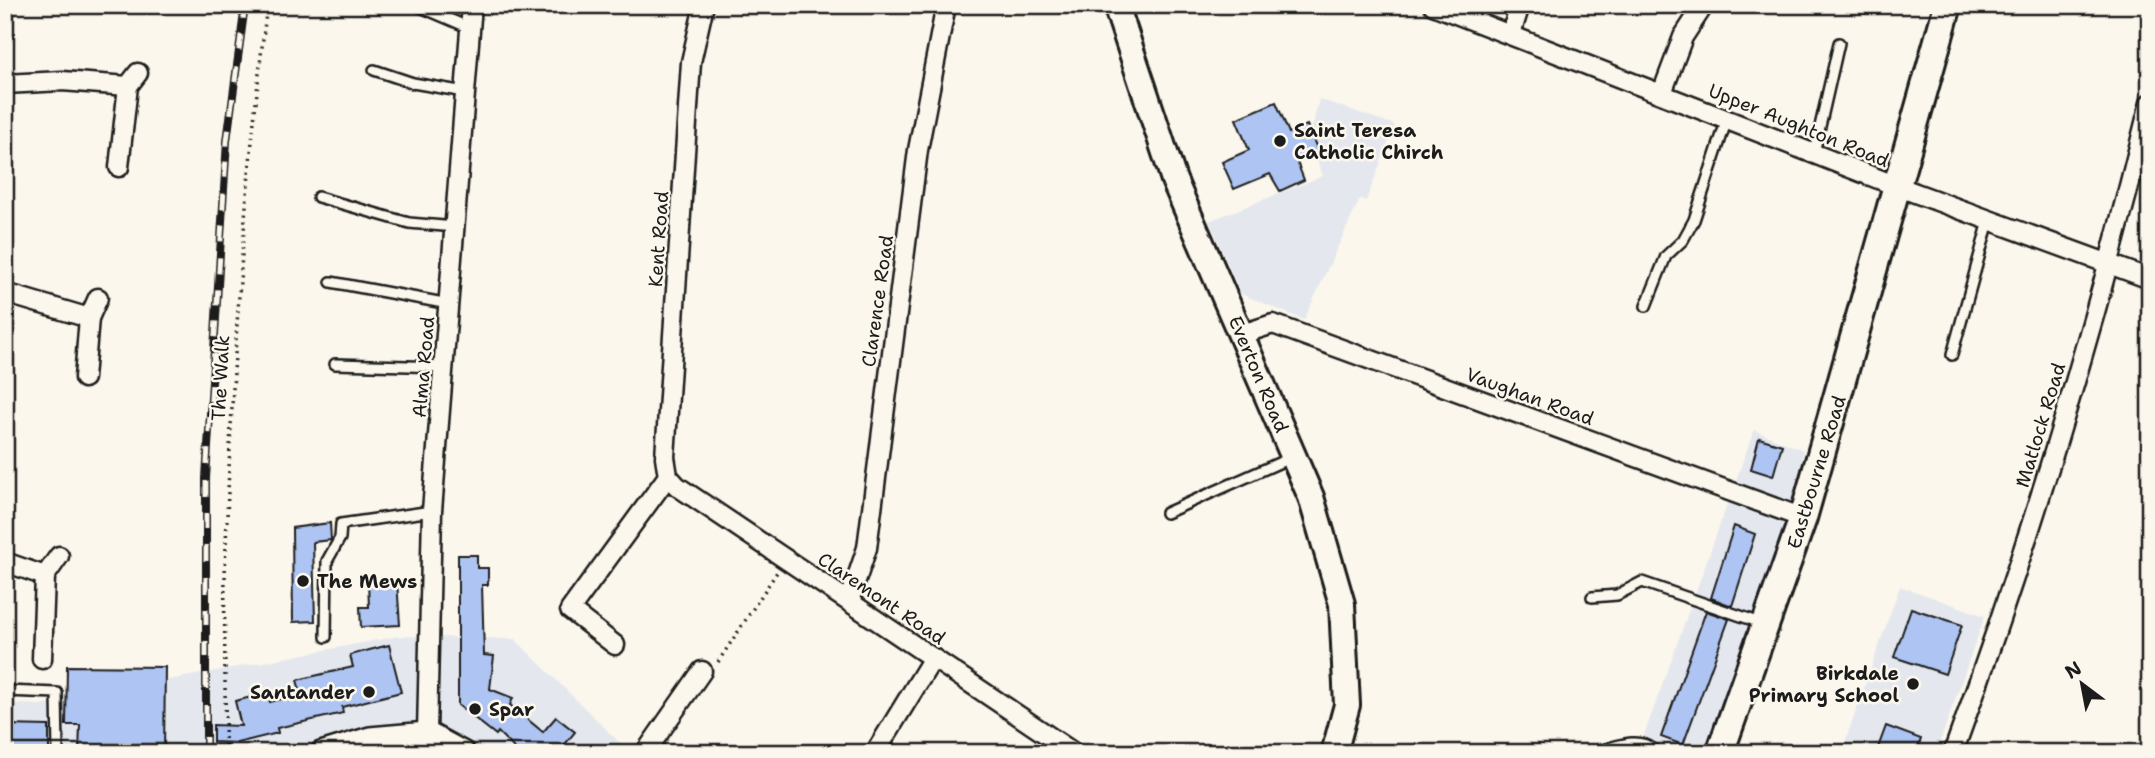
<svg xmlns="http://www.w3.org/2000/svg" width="2155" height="758" viewBox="0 0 2155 758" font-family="'Shantell Sans',sans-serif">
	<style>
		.built { fill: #e4e8ee }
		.building { fill: #aec4f2; stroke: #1c1c1c; stroke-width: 2 }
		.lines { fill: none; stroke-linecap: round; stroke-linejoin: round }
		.service-casing { stroke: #1c1c1c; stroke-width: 14 }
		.minor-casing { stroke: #1c1c1c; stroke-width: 23 }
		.tertiary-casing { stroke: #1c1c1c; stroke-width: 26 }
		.secondary-casing { stroke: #1c1c1c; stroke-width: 30 }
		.primary-casing { stroke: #1c1c1c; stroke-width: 32 }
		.path { stroke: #1c1c1c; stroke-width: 3.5; stroke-dasharray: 2 5; stroke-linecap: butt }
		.service { stroke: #fbf7ec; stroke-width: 9 }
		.minor { stroke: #fbf7ec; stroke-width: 18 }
		.tertiary { stroke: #fbf7ec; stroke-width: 21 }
		.secondary { stroke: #fbf7ec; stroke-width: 24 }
		.primary { stroke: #fbf7ec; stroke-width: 26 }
		.rail-casing { stroke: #1c1c1c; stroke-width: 8 }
		.rail { stroke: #fbf7ec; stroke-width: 5; stroke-dasharray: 16; stroke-linecap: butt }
		.poi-dot { fill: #1c1c1c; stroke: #fbf7ec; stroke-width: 2.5 }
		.labels { text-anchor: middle; stroke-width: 5; stroke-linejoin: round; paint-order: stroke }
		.street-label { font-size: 19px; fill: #1c1c1c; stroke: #fbf7ec }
		.poi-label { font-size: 19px; font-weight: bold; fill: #1c1c1c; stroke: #fbf7ec; text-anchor: start }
	</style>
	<rect width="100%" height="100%" fill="#fbf7ec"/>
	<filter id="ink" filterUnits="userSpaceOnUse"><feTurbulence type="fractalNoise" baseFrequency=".0143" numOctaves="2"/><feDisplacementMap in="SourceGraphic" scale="14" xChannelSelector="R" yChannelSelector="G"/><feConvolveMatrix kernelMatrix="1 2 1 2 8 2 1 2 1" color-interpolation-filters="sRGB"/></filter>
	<g filter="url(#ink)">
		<g class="built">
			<polygon points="1319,99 1395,125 1366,201 1360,199 1304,320 1241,294 1209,221 1323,176 1309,141"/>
			<polygon points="1754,430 1803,450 1799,506 1712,753 1673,753 1643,738"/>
			<polygon points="1900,586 1985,616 1936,753 1841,753"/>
			<polygon points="398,636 515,639 630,753 5,753 5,703 39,705"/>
		</g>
		<g class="building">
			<polygon points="1276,102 1289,133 1307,125 1319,153 1297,162 1304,180 1280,191 1270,174 1234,189 1222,162 1249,150 1236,119"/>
			<polygon points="1759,438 1782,445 1773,476 1751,469"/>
			<polygon points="330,523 331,540 313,542 315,621 293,622 292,528"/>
			<polygon points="1734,526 1755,534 1732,606 1711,598"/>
			<polygon points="458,555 477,555 477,568 488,568 488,585 482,585 484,655 494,656 490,689 513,698 510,705 543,732 556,717 575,732 558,753 519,753 498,732 496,735 458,705"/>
			<polygon points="397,581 400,625 361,627 360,607 369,607 368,582"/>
			<polygon points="1911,608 1962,625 1945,674 1894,657"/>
			<polygon points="1706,611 1729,619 1683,745 1661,737"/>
			<polygon points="389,645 401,692 342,707 343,713 277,728 278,733 237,743 213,742 213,725 241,726 235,701 268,693 270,702 301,694 297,680 353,667 350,655"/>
			<polygon points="67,666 165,667 164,753 79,753 80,725 66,725"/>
			<polygon points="5,725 49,726 49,753 5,753"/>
			<polygon points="1886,726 1921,739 1916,753 1876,753"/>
		</g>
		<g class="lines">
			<defs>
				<g id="service">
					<polyline points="416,5 470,28"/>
					<polyline points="374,70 413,83 465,92"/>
					<polyline points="1814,153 1839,43"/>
					<polyline points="318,197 409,223 455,227"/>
					<polyline points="331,282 449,304"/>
					<polyline points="1646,306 1666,256 1683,240 1694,220 1727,119"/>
					<polyline points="1952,355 1989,221"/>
					<polyline points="335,364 444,367"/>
					<polyline points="1166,513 1292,457"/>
					<polyline points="1592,597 1617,595 1642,582 1764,624"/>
					<polyline points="326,637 327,561 340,538 341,524 432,511"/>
					<polyline points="5,691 57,693 58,753"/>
				</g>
				<g id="minor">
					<polyline points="704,5 691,62 665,457 668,476 677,486 1074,753"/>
					<polyline points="1433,5 1899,187 2150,279"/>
					<polyline points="1511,34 1520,5"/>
					<polyline points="5,84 62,81 128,86"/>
					<polyline points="1662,93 1683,37 1704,5"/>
					<polyline points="119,167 128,86 138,73"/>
					<polyline points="5,293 89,318"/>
					<polyline points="1242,334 1273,324 1803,518"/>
					<polyline points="84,378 89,318 98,298"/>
					<polyline points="5,562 45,576"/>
					<polyline points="849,601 867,548 918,150 946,5"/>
					<polyline points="615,645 570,610 668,476"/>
					<polyline points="42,659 45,576 59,556"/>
					<polyline points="427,733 432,511 472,5"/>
					<polyline points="645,753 702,671"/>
					<polyline points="875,753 933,658"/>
					<path d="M1608,753c14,-4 30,-10 43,0"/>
					<path d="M1953,753c78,-213 143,-430 197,-650"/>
				</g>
				<polyline id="tertiary" points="321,753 370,738 427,733 464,753"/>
				<polyline id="secondary" points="1116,5 1174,180 1311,497 1342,604 1347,705 1334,753"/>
				<polyline id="primary" points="1720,753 1803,518 1948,5"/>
			</defs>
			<use href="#service" class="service-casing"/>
			<use href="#minor" class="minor-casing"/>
			<use href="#tertiary" class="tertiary-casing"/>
			<use href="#secondary" class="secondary-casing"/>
			<use href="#primary" class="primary-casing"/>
			<g class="path">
				<polyline points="718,662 777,572"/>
				<path d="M225,753c1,-69 -2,-139 1,-207 6,-181 19,-362 41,-541"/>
			</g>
			<use href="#service" class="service"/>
			<use href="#minor" class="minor"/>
			<use href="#tertiary" class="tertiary"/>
			<use href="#secondary" class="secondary"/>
			<use href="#primary" class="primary"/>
			<defs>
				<polyline id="rail" points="206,753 206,478 227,141 245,5"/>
			</defs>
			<use href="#rail" class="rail-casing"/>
			<use href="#rail" class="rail"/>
		</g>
	</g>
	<g class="poi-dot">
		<circle cx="1280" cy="141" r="7"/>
		<circle cx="303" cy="581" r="7"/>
		<circle cx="1913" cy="684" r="7"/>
		<circle cx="369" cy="692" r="7"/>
		<circle cx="475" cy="709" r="7"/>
	</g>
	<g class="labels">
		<g class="street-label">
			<text transform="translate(1799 125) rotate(22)" y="7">Upper Aughton Road</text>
			<text transform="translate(658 239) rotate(-86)" y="7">Kent Road</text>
			<text transform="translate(877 301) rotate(-82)" y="7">Clarence Road</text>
			<text transform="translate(423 367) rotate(-85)" y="7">Alma Road</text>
			<text transform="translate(1259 374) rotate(67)" y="7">Everton Road</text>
			<text transform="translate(220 378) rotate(-87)" y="7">The Walk</text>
			<text transform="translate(1530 396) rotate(20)" y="7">Vaughan Road</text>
			<text transform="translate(2040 425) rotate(-73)" y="7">Matlock Road</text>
			<text transform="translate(1816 472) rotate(-73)" y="7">Eastbourne Road</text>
			<text transform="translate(882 598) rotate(34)" y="7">Claremont Road</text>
		</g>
		<g class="poi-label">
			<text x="1294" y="137">Saint Teresa<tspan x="1294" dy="22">Catholic Chirch</tspan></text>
			<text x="317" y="588">The Mews</text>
			<text x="1899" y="680" text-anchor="end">Birkdale<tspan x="1899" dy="22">Primary School</tspan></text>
			<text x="355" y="699" text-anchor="end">Santander</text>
			<text x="489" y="716">Spar</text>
		</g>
	</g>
	<rect width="2155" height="758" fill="none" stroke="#fbf7ec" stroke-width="28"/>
	<rect x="14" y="14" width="2127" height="730" fill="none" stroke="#1c1c1c" stroke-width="2.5" filter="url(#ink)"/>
	<g transform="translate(2082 684) rotate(328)" stroke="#fbf7ec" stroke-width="5" paint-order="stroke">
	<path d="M0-5L12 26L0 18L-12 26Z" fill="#1c1c1c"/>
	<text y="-10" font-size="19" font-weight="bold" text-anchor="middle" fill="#1c1c1c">N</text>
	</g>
</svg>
